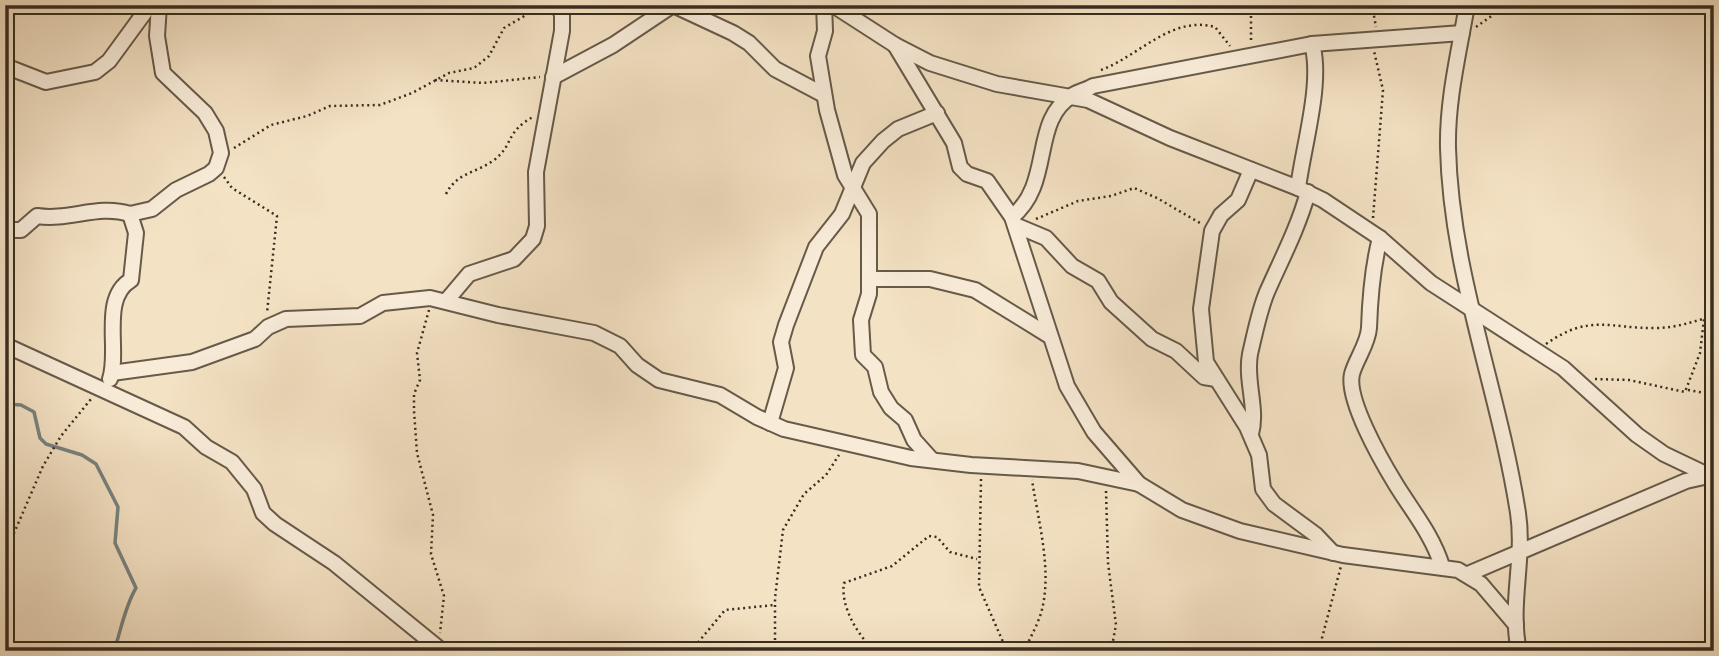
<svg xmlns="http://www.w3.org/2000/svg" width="1719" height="656" viewBox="0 0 1719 656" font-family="'Old Standard TT',serif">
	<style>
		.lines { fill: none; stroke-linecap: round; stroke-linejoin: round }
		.stream { stroke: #778280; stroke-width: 3.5 }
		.street-casing { stroke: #665a49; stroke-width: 18 }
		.path { stroke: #372d20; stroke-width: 2.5; stroke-dasharray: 2 3.5; stroke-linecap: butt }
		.street { stroke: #f8ecd9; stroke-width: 14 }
	</style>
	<rect width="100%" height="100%" fill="#f4e2c4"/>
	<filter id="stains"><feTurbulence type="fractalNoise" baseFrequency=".00286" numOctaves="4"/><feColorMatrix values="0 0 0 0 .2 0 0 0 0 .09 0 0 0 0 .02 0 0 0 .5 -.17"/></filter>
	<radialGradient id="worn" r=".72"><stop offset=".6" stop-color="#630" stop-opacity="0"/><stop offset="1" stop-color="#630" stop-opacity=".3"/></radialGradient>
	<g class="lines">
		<path class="stream" d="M5,404l16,1 13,7 6,26 6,6 36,11 14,9 22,43 -3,36 21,45c-11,18 -15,42 -22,63"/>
		<defs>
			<g id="street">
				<polyline points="824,5 825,31 818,56 827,110 845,175 869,214 869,294 861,320 863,355 875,367 881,392 891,408 905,420 914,440 932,460"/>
				<polyline points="833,5 895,45 930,63 997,84 1088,100 1170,138 1298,188 1323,200 1380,238 1431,283 1563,368 1637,435 1664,454 1708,475"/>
				<path d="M1467,5c-8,47 -20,95 -19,143 3,126 51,242 70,365 7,46 -9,92 1,138"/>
				<polyline points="895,45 954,143 960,167 967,174 987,181 1012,217 1067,386 1094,432 1139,484 1182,510 1240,531 1343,555 1458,570 1481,584 1516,625"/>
				<polyline points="5,66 46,82 95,72 109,61 150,5"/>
				<polyline points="553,77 613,45 673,5 733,33 749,43 775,69 824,95"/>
				<polyline points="1251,170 1238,200 1221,215 1212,231 1201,309 1206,362 1247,427 1259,455 1263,489 1274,504 1316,535 1333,553"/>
				<path d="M1298,188c5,-41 25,-105 14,-144"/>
				<path d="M1012,217c42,-34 18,-97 61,-122 6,-4 14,-5 20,-9l219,-42 150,-11"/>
				<polyline points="1015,225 1046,238 1072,266 1098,281 1111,302 1152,339 1176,351 1204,377 1216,379"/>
				<path d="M5,230h16l16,-14c32,5 61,-12 93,-2"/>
				<path d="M1380,238c-8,31 -10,59 -11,90 -1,16 -13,31 -17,46 -6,25 29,86 43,109 17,28 37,51 47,83"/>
				<polyline points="869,279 930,279 975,290 1048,335"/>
				<polyline points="447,300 469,274 514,259 533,239 537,226 536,172 562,31 562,14 557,5"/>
				<polyline points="5,345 184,427 206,447 232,462 254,489 263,513 275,524 334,563 442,651"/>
				<polyline points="112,373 192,362 255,339 268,327 286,319 360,316 383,303 430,298 498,315 594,333 620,346 637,365 659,380 720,395 757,417 784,429 911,458 971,465 1078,471 1139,484"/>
				<path d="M110,379c10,-29 -10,-81 21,-99l5,-47 -6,-19 22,-5 24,-19 33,-16 7,-6 5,-15 -5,-22 -11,-18 -42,-40 -6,-37 2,-31"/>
				<polyline points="770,423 786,368 781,342 786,325 816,247 842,214 863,163 883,141 898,129 937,113"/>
				<path d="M1251,434c7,-26 -6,-53 -1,-80 5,-21 9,-43 17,-62 15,-34 31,-64 41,-100"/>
				<polyline points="1468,574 1686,481 1713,475"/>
			</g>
		</defs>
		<use href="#street" class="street-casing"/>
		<g class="path">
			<polyline points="1251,5 1251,43"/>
			<polyline points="1372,5 1376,27"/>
			<polyline points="1476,27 1507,5"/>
			<path d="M1101,70c38,-14 71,-55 114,-43l15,19"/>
			<polyline points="435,80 483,83 540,77"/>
			<polyline points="234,148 271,125 307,116 330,106 380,105 412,93 449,73 474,68 489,56 504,28 543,5"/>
			<polyline points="224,177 232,188 277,216 267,313"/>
			<path d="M446,194c11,-22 31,-21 48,-34 20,-15 11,-28 39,-43"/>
			<polyline points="1373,218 1383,90 1374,51"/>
			<polyline points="1036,219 1078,201 1111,196 1134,188 1157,198 1200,223"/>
			<polyline points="429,310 417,353 420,380 414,394 414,411 417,453 433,515 431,554 444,596 440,633"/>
			<path d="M1546,344c44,-31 64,-15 110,-16 21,0 38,-7 58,-12"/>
			<polyline points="1595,379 1629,380 1685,392 1700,353 1704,319"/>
			<polyline points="1688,390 1705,393 1714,408"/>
			<polyline points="981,479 979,587 1007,651"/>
			<polyline points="1106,491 1108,563 1116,625 1111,651"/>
			<polyline points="5,554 43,466 61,436 91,399"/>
			<polyline points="691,651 725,610 774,605"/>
			<polyline points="775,651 775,598 783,530 804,494 826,475 839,455"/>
			<path d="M875,651c-17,-15 -35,-45 -31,-68l48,-17 37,-30 8,1 13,15 27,7"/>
			<polyline points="891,651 911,651"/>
			<path d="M1024,651c7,-15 16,-30 19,-46 8,-39 -5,-86 -11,-125"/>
			<polyline points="1330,651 1322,645 1322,638 1341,566"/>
		</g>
		<use href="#street" class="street"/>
	</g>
	<rect width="1719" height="656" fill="none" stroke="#f4e2c4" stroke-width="28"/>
	<rect x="7" y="7" width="1705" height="642" fill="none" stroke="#372d20" stroke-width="3.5"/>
	<rect x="14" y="14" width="1691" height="628" fill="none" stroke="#372d20" stroke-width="2"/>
	<rect width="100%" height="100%" filter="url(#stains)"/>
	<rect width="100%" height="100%" fill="url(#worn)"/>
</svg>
